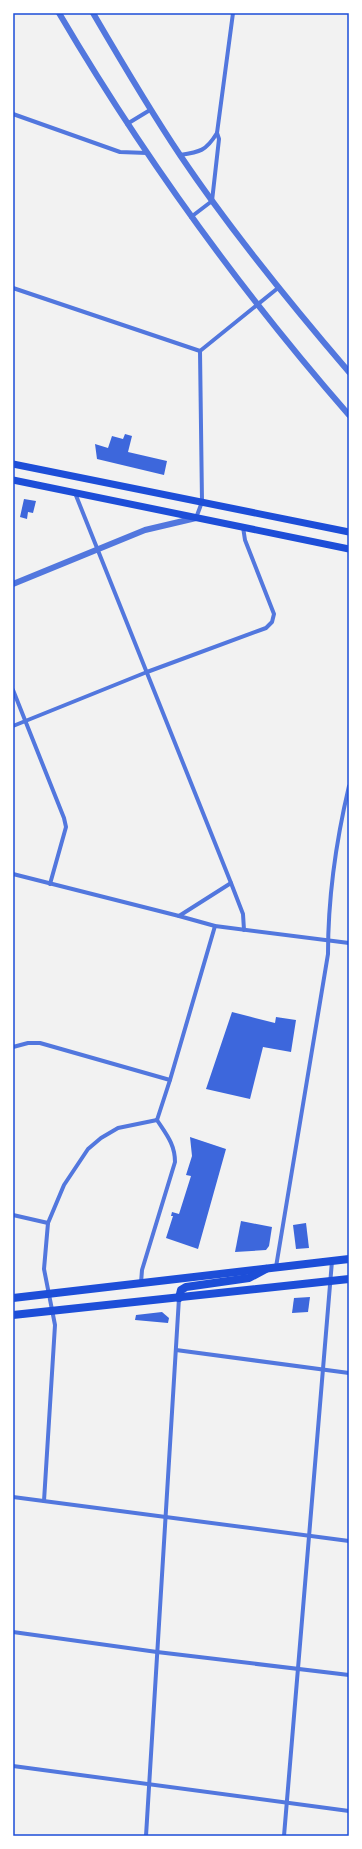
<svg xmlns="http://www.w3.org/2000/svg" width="362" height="1849" viewBox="0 0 362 1849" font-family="'DM Sans',sans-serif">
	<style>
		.building { fill: #3d67dc }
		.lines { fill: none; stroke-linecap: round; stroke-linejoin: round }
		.minor { stroke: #5277de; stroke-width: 4 }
		.tertiary { stroke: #5277de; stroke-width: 6 }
		.secondary { stroke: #1d4ed8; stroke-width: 7 }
		.primary { stroke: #1d4ed8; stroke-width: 8 }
		.neatline { fill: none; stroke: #1d4ed8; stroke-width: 1.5 }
	</style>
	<rect width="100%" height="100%" fill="#f2f2f2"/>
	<g class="building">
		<polygon points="125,434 132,436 128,452 167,461 164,475 97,459 95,444 108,448 112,436 123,439"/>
		<polygon points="24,499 36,501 33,513 28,512 27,519 20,517"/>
		<polygon points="232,1012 275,1023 276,1017 296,1020 291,1052 263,1047 250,1099 206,1089"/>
		<polygon points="190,1137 226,1149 198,1249 166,1238 173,1216 171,1216 172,1212 179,1214 191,1176 186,1175 192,1156"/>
		<polygon points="241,1221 272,1227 269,1246 266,1250 235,1252"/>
		<polygon points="306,1223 309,1248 296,1249 293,1225"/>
		<polygon points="310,1297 308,1312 292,1313 294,1298"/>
		<polygon points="162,1312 169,1318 168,1323 135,1320 136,1315"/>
	</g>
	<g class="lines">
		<g class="minor">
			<polyline points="13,114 120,152 147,153"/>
			<polyline points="127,124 150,110"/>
			<path d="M180,155c20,-3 26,-4 37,-22l16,-120"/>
			<polyline points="191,217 212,201 219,139 217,133"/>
			<polyline points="13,288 200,351"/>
			<polyline points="200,351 278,288"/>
			<polyline points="75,493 231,883 243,914 244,930"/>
			<polyline points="196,518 202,502 200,351"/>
			<polyline points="13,690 64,818 66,827 50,884"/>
			<polyline points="13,726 147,672 266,628 272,622 274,614 245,540 243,527"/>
			<polyline points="13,874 179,916 231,883"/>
			<polyline points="179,916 215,926 349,943"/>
			<polyline points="13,1047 28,1043 40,1043 170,1080"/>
			<polyline points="157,1120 170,1080 215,926"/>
			<polyline points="13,1215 48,1223"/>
			<path d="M276,1267l52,-313c0,-57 8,-113 21,-168"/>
			<path d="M141,1283l1,-13 33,-108c0,-18 -9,-28 -18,-42"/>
			<polyline points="176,1350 349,1373"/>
			<polyline points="13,1497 349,1541"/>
			<polyline points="44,1501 55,1325 44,1269 48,1223 64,1185 88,1149 101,1138 118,1128 157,1120"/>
			<polyline points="13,1632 157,1652 349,1675"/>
			<polyline points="13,1766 349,1811"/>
			<polyline points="146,1836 179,1298"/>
			<polyline points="284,1836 332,1261"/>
		</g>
		<g class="tertiary">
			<path d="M59,13c84,143 181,277 290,402"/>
			<path d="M93,13c28,48 56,96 87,142 51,76 109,147 169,217"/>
			<polyline points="13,584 145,530 196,518"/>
		</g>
		<g class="secondary">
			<polyline points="13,464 349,532"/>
			<polyline points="13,480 349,549"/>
		</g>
		<g class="primary">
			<polyline points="13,1298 349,1259"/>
			<polyline points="179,1298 181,1290 186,1287 249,1278 266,1269"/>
			<polyline points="13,1315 349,1279"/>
		</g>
	</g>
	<rect width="362" height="1849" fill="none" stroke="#ffffff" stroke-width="28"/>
	<rect x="14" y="14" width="334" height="1821" class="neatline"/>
</svg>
